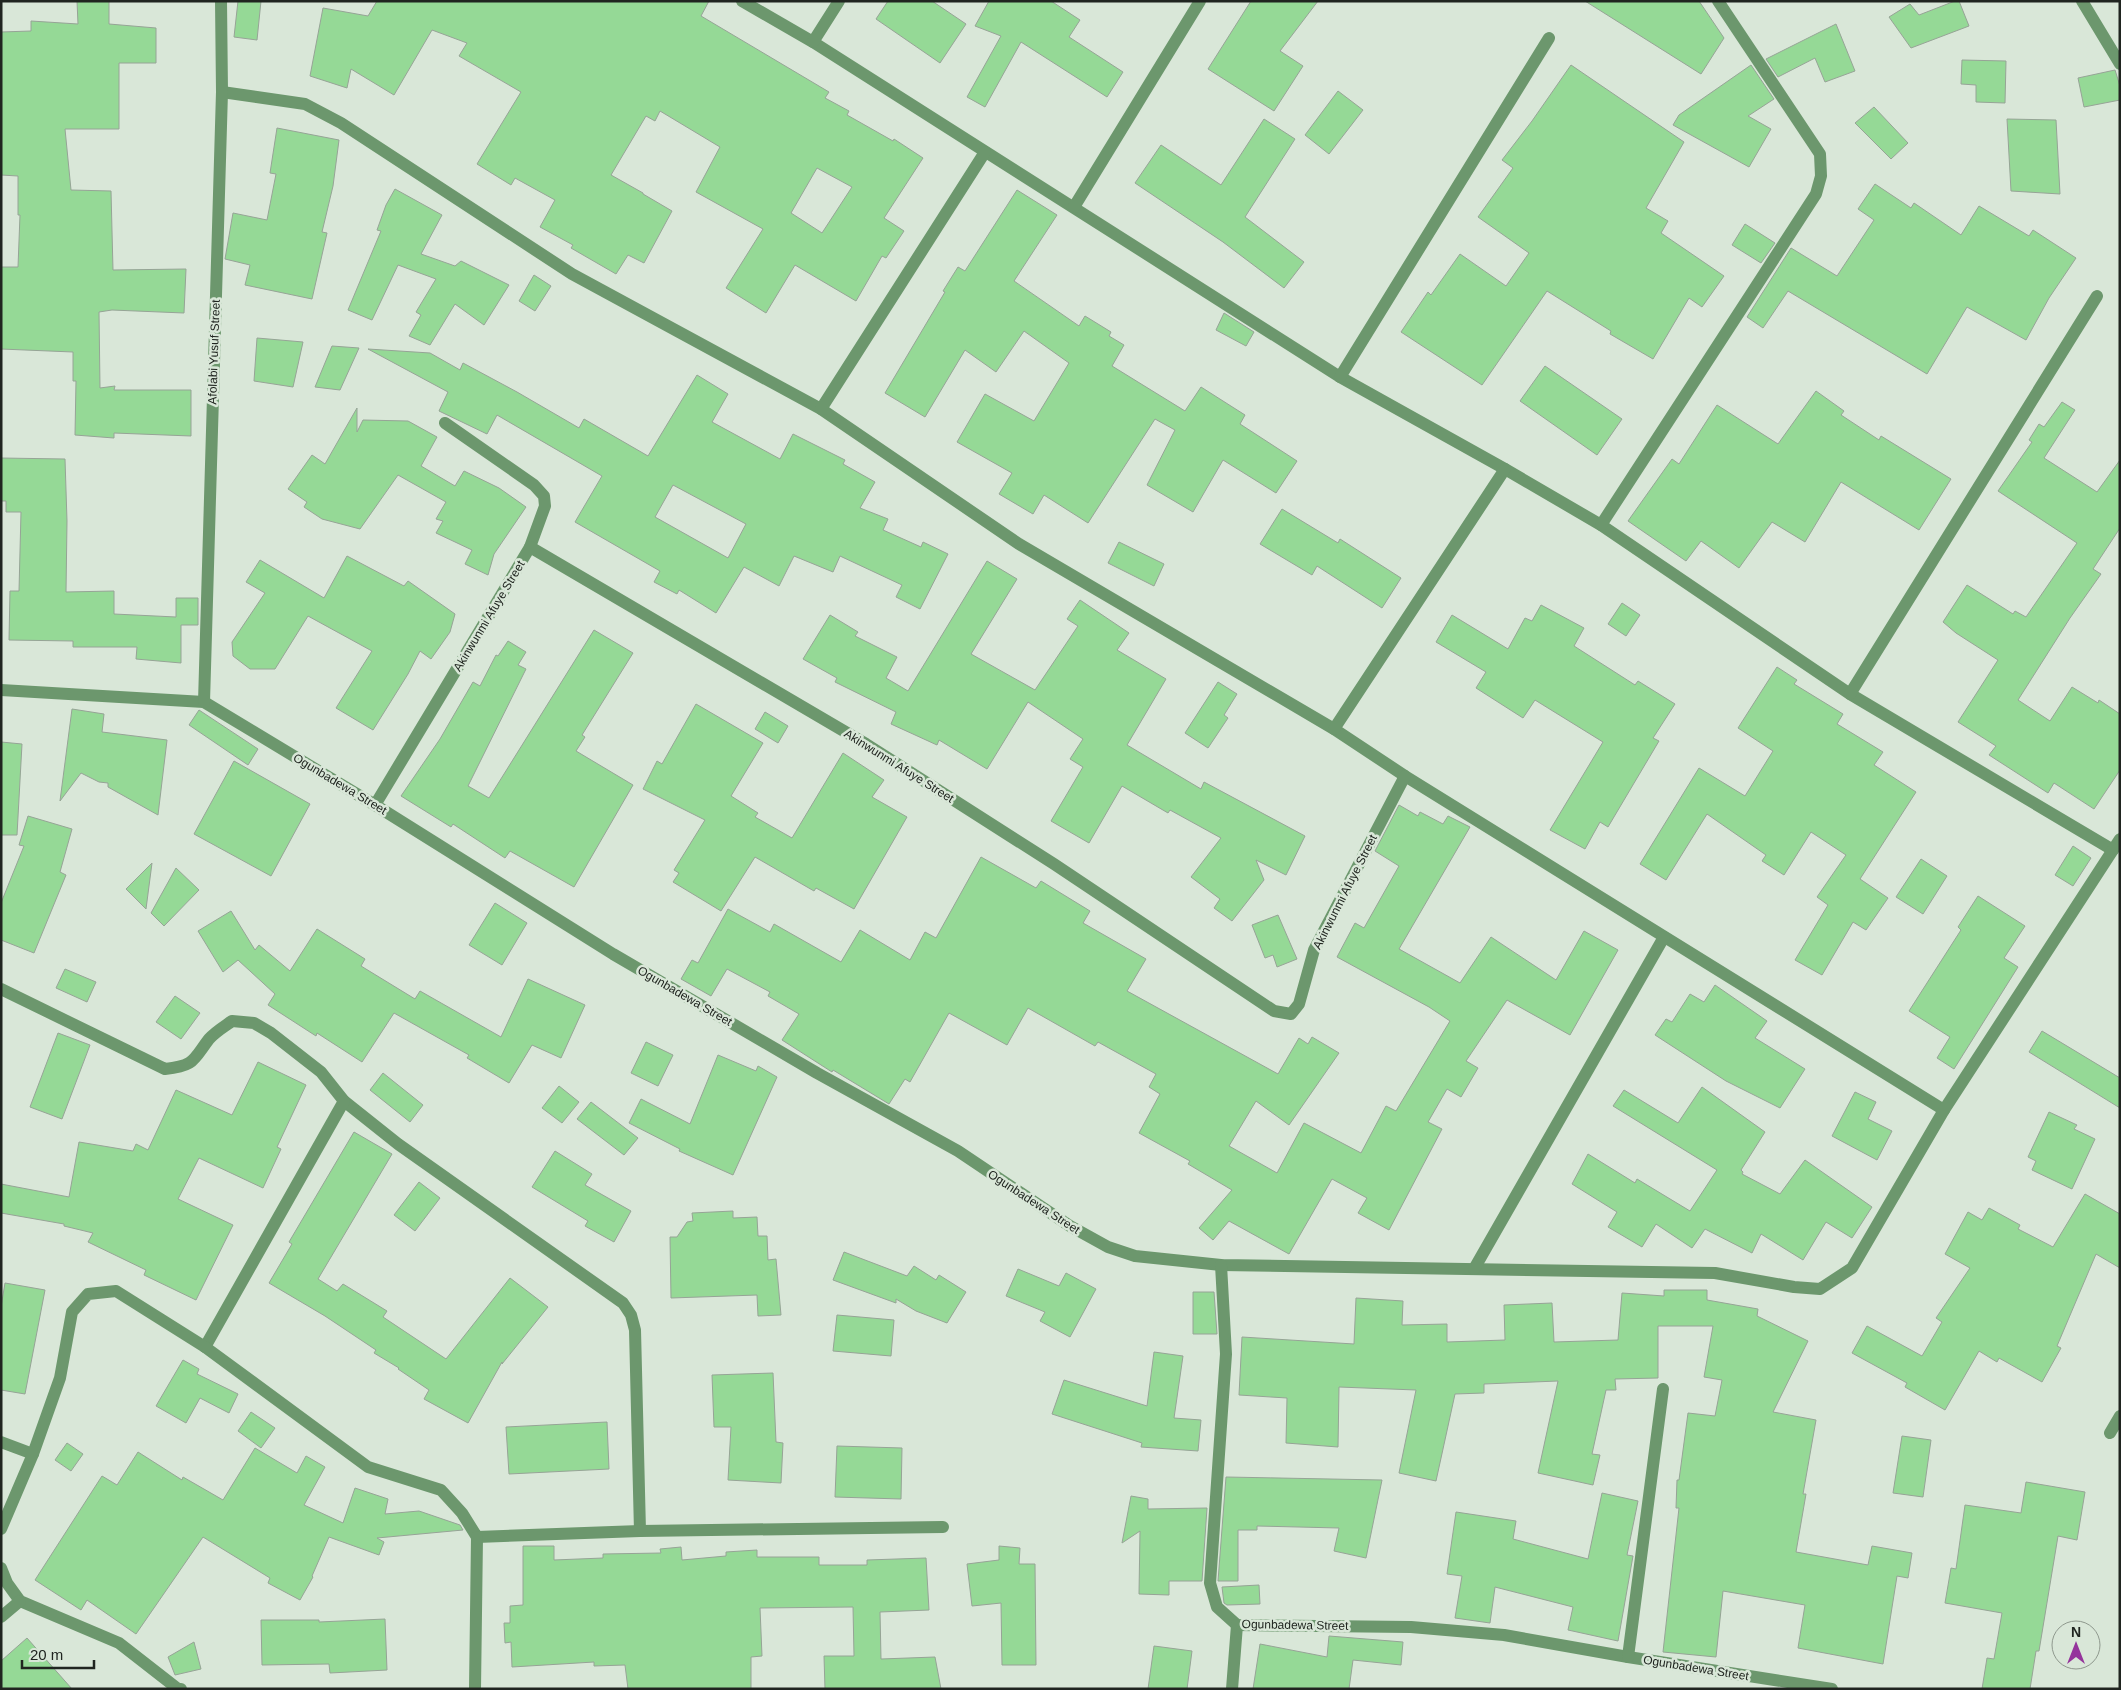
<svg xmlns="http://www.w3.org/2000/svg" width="2121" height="1690" viewBox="0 0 2121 1690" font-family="Arial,sans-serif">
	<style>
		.building { fill: #95d996; stroke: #96a496; fill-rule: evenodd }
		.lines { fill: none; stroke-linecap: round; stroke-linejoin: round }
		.minor { stroke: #6c976d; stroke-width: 12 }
		.labels { text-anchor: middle; stroke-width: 5; stroke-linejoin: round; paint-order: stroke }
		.street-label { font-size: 12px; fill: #202520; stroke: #d9e7d8 }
	</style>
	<rect width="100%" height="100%" fill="#d9e7d8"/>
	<g class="building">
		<polygon points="77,1 109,1 109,24 156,28 156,63 119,63 119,129 65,129 71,190 111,191 113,270 186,269 184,313 112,310 99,312 100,388 115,386 114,390 191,390 191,436 114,433 114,438 75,435 76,381 73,381 73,352 1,349 1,267 18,267 20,215 18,215 18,176 1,175 1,32 31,31 31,21 78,24"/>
		<polygon points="238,1 261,1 257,40 234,37"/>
		<path d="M377,1h332l-8,15 128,76 -4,6 24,13 -2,4 46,26 1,-2 29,19 -39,60 20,13 -18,27 -4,-2 -26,45 -61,-36 -29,48 -40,-25 37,-59 -67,-37 24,-45 -60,-36 -5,10 -9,-5 -35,59 32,18v1l29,17 -28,52 -16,-8 -12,19 -45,-26 2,-3 -33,-18 15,-27 -40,-22 -4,7 -34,-21 44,-72 -62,-36 8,-13 -35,-13 -38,65 -43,-26 -4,19 -37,-12 13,-68 45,8zM817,168l35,19 -30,46 -31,-20z"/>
		<polygon points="888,1 932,1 966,24 940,63 876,19"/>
		<polygon points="989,1 1051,1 1080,20 1069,37 1123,72 1107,97 1021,42 985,107 967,97 1001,36 975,26"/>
		<polygon points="1251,1 1318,1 1280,51 1303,66 1274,111 1208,69"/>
		<polygon points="1585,1 1699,1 1724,38 1701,74"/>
		<polygon points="1955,1 1959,1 1969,26 1911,48 1889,17 1910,4 1919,15"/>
		<polygon points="1836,24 1855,71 1825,82 1815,58 1778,77 1766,59"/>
		<polygon points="1962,60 2006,61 2005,103 1976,102 1976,85 1961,84"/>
		<polygon points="1571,65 1684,142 1646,208 1668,221 1661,233 1724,276 1702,307 1689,298 1653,359 1610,334 1611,331 1547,291 1482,385 1401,332 1428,292 1431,295 1460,254 1506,286 1529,253 1478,217 1513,168 1502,160 1532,121"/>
		<polygon points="1751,65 1774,99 1748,116 1771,129 1749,167 1673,125 1679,115"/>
		<polygon points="2115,70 2120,86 2120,100 2084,107 2078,78"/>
		<polygon points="1338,91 1363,110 1329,154 1305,135"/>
		<polygon points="1874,107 1908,143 1891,159 1855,123"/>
		<polygon points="1264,119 1295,139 1245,217 1304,262 1284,288 1223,242 1135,183 1161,145 1221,185"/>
		<polygon points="2007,119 2056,120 2060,194 2011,191"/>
		<polygon points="277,128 339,140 333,186 322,232 327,233 312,299 245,285 250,265 225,259 233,213 267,220 276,174 270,173"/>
		<polygon points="1875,184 1911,208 1914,203 1961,235 1979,206 2029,236 2033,230 2076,258 2049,298 2026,340 1967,307 1927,374 1788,291 1763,328 1747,317 1791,248 1837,276 1874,220 1858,209"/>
		<polygon points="395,189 442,215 421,254 455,266 461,261 509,285 484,325 455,304 430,345 409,336 421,315 416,312 436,279 398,265 372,320 348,310 381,231 377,230 386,205"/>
		<polygon points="1017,190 1057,215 1014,281 1079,326 1085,316 1111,332 1109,336 1124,345 1112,366 1185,411 1201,387 1245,415 1240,424 1297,461 1276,493 1223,460 1193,512 1147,485 1175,430 1155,419 1088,523 1044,495 1033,514 999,494 1012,473 957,442 985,394 1034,421 1069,363 1024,331 996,372 965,350 925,417 885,393 945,292 943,291 958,267 965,271"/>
		<polygon points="1745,224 1775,243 1761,263 1732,245"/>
		<polygon points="534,275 551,286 535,311 519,301"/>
		<polygon points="1224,313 1254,332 1246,346 1216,330"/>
		<polygon points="257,338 303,342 293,387 254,381"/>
		<polygon points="332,346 359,348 340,390 315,387"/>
		<path d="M368,349l62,4 30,17 3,-7 54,29 62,36 5,-9 64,37 49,-81 31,19 -16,28 68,37 13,-25 52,26 -2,4 32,18 -15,26 28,11 -5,11 38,17 2,-5 25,12 -28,55 -24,-12 6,-12 -62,-29 -7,16 -39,-16 -15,30 -35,-19 -28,46 -37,-23 -2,4 -23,-12 6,-11 -85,-49 27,-46 -105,-61 -10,19 -48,-23 9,-19zM673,485l73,39 -18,34 -73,-41z"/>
		<polygon points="1545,366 1622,419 1597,455 1520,401"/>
		<polygon points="1816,391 1844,411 1841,415 1879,440 1881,436 1951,479 1919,530 1841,482 1805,542 1772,522 1739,568 1701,541 1686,561 1628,521 1672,459 1679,464 1717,405 1778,444"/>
		<polygon points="2062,402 2075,410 2044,458 2097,492 2120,460 2120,528 2093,569 2101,574 2070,618 2018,700 2050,721 2072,687 2098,703 2099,700 2120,714 2120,770 2094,809 2054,783 2048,793 1989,755 1996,746 1958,722 1998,660 1956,633 1943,622 1967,585 2013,614 2015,611 2026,617 2077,543 1998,491 2032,442 2029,440 2039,424 2044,427"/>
		<polygon points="357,408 357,432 363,420 408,421 437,437 421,466 455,486 464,471 499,488 526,507 494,554 488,575 465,564 472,550 436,533 443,521 436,519 446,502 398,475 360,529 322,519 304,507 307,502 288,489 312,455 325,464"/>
		<polygon points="1,458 65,459 67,521 66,592 114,591 114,614 176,617 176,598 198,598 198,625 181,625 181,663 136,659 137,647 73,647 73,641 9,640 10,591 19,591 21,512 6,512 6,501 1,501"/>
		<polygon points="1282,509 1338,543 1340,539 1401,578 1382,608 1317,566 1312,575 1260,544"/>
		<polygon points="1119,542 1164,564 1154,586 1108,563"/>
		<polygon points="347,556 404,586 408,581 455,614 450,632 431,659 420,651 408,674 373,730 336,708 372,651 308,616 275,669 250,669 233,656 232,642 265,593 246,582 260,560 324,598"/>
		<polygon points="987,561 1017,579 971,654 1035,690 1078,626 1067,619 1080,600 1129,633 1117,650 1166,679 1127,745 1201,789 1204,782 1305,836 1286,875 1256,860 1264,880 1232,921 1214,908 1220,899 1191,877 1221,838 1170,810 1168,813 1122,786 1089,843 1051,821 1083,767 1070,759 1083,739 1028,702 987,769 939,740 937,745 891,724 896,712 835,682 837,678 803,659 830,615 858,632 855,636 897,657 886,678 908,691"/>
		<polygon points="1622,603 1640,615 1626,636 1608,624"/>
		<polygon points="1541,605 1584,628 1574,646 1635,685 1638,681 1675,704 1653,738 1659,741 1608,827 1600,822 1585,849 1550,830 1603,742 1535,700 1523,718 1476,688 1486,672 1436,642 1452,615 1508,649 1525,618 1532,621"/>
		<polygon points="594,630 633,653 582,735 585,737 576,751 633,785 574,887 510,851 505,858 453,824 451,827 401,796 440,739 473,682 480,686 496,655 498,656 508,641 526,652 518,665 526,669 468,786 489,798"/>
		<polygon points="1777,667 1797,680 1794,684 1843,714 1837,724 1883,752 1874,765 1916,792 1860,879 1888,898 1866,930 1853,922 1822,975 1795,960 1828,905 1817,897 1846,855 1811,832 1784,875 1762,861 1766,855 1707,814 1666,880 1640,864 1699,768 1745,796 1773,751 1738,728"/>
		<polygon points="1218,682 1237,694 1224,715 1228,718 1208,748 1185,733"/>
		<polygon points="696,704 763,743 731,796 758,813 755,817 792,838 843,753 884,780 872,797 907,817 854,909 816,888 814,891 755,857 721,911 673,882 679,873 674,870 705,820 643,789 657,761 662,764"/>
		<polygon points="72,709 104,714 102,732 167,740 158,815 108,787 108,783 99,782 81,773 60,801"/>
		<polygon points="199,710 258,749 248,765 189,725"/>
		<polygon points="765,712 788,726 778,743 755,729"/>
		<polygon points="1,742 22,744 17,835 1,835"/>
		<polygon points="234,761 310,804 271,876 194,834"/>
		<polygon points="1399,805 1418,816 1420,812 1443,824 1448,816 1470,827 1399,949 1460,983 1491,937 1556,980 1584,931 1618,950 1570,1035 1507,1000 1466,1061 1478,1068 1461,1097 1447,1089 1428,1122 1442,1129 1389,1230 1358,1213 1367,1198 1332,1179 1289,1254 1229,1221 1213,1240 1199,1228 1232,1190 1188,1164 1190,1161 1139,1133 1160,1094 1149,1087 1156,1074 1098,1042 1095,1046 1028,1008 1007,1045 949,1013 910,1082 905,1079 889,1104 833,1070 832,1072 782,1040 799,1014 768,996 770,992 727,969 711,996 681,979 692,960 698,963 728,909 770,932 774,924 841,962 860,930 910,960 925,932 936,938 981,857 1036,888 1041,881 1090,911 1083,923 1146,959 1127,991 1278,1074 1299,1038 1308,1044 1312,1037 1339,1053 1289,1125 1256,1101 1229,1146 1277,1173 1304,1123 1361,1153 1386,1106 1396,1111 1450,1021 1429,1007 1337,957 1355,923 1364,928 1399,866 1375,851"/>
		<polygon points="28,816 72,829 60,872 66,875 34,953 1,940 1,903 24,846 19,845"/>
		<polygon points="2073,846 2091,858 2073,886 2055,875"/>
		<polygon points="1921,859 1947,876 1923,914 1896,897"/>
		<polygon points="152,863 146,909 126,889"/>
		<polygon points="176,868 199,890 164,926 151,913"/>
		<polygon points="1978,896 2025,926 2004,958 2018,967 1954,1069 1937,1058 1950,1037 1909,1011 1961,930 1958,927"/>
		<polygon points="495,903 527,923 502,965 469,945"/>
		<polygon points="231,911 255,950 259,945 290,971 317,929 365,959 361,966 415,999 420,991 501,1037 528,979 585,1005 561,1058 532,1045 509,1083 467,1058 469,1055 394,1013 362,1062 317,1033 316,1036 268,1005 275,994 238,960 223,972 198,931"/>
		<polygon points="1278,915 1297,959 1277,967 1273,955 1265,958 1252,925"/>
		<polygon points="65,969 96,982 87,1002 56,988"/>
		<polygon points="1715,985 1767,1021 1755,1038 1805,1069 1780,1108 1726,1081 1655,1035 1666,1019 1672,1022 1690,994 1704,1002"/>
		<polygon points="175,996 200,1013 181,1039 156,1022"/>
		<polygon points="2042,1031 2120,1078 2120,1108 2029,1052"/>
		<polygon points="58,1033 90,1045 62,1119 30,1107"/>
		<polygon points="646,1042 673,1055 658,1086 631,1073"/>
		<polygon points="718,1055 756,1071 758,1066 777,1077 733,1175 679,1151 680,1149 629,1123 641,1099 690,1124"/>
		<polygon points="258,1062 306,1085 277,1147 281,1149 263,1188 199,1158 178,1199 233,1225 196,1300 144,1275 146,1270 88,1242 93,1233 64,1226 64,1224 1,1213 1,1184 69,1197 79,1142 133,1151 136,1144 148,1150 176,1090 232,1115"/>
		<polygon points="383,1073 423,1105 410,1122 370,1090"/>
		<polygon points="559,1086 579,1102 562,1123 542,1108"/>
		<polygon points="1702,1087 1765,1132 1741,1170 1743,1172 1742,1174 1780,1194 1805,1160 1872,1207 1852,1238 1826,1222 1803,1260 1761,1234 1752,1253 1705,1229 1692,1248 1656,1224 1642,1247 1608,1227 1617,1212 1572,1184 1588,1154 1635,1183 1637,1179 1690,1211 1717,1170 1613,1106 1624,1090 1678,1123"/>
		<polygon points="1855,1092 1876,1102 1868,1119 1892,1131 1877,1160 1832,1136"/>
		<polygon points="591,1102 638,1138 624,1155 577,1119"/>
		<polygon points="2049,1112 2077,1125 2074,1129 2095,1139 2072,1189 2032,1170 2036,1161 2028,1157"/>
		<polygon points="354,1132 392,1154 318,1279 337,1291 343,1284 387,1311 383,1317 446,1359 510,1278 548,1307 502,1364 502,1362 468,1423 424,1399 429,1390 398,1369 399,1368 374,1353 376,1350 325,1316 269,1283 292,1244 289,1242"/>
		<polygon points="555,1151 592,1174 585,1185 631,1211 614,1242 585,1226 588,1221 532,1187"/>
		<polygon points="419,1182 440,1198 415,1231 394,1215"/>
		<polygon points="2085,1194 2120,1214 2120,1268 2096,1254 2057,1346 2061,1348 2042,1382 1999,1358 1997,1362 1979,1351 1945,1410 1905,1387 1907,1383 1852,1353 1867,1326 1922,1356 1942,1322 1936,1318 1970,1268 1945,1254 1968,1212 1982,1220 1989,1208 2020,1225 2018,1229 2053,1247"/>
		<polygon points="733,1211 733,1218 757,1217 758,1236 767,1236 768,1260 776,1259 781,1315 758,1316 757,1295 671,1298 670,1237 677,1237 687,1222 693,1221 692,1213"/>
		<polygon points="844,1252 907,1276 914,1266 936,1280 939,1275 966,1292 947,1323 916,1311 896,1299 896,1303 833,1280"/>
		<polygon points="1018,1269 1059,1286 1066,1273 1096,1289 1070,1337 1040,1321 1045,1312 1006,1296"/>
		<polygon points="5,1283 45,1290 25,1394 1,1390 1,1307"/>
		<polygon points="1664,1290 1707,1290 1707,1300 1758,1309 1757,1316 1808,1341 1773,1412 1816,1420 1803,1494 1806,1494 1796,1552 1868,1565 1872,1546 1912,1553 1908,1578 1897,1576 1883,1664 1798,1648 1805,1605 1723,1591 1716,1657 1663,1652 1679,1508 1676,1508 1677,1480 1679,1480 1688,1413 1715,1416 1722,1380 1704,1377 1713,1326 1658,1326 1658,1378 1615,1379 1616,1390 1606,1390 1592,1454 1600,1455 1593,1485 1538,1473 1558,1381 1484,1384 1484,1393 1455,1394 1436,1481 1399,1473 1416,1390 1339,1387 1338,1447 1286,1443 1287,1398 1239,1395 1242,1337 1354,1344 1356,1298 1403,1301 1402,1325 1447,1324 1447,1342 1505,1340 1504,1305 1552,1303 1554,1342 1618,1340 1622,1293 1664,1296"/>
		<polygon points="1193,1292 1214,1292 1217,1334 1193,1334"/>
		<polygon points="837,1315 894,1320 891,1356 833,1351"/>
		<polygon points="1154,1352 1183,1356 1174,1418 1201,1420 1198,1451 1141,1447 1142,1443 1052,1414 1064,1380 1147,1406"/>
		<polygon points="183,1360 199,1369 197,1374 238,1394 229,1413 200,1398 186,1423 156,1406"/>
		<polygon points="773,1373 776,1442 783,1443 781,1483 728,1480 731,1427 714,1427 712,1375"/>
		<polygon points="251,1412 275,1428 261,1448 238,1431"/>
		<polygon points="607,1422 609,1469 509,1474 506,1427"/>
		<polygon points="1902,1436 1931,1440 1923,1497 1893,1493"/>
		<polygon points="67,1443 83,1454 71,1471 55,1460"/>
		<polygon points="837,1446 902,1448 901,1499 835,1497"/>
		<polygon points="255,1448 297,1473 306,1456 325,1467 304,1505 343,1523 355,1488 388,1499 385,1514 419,1511 460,1525 463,1530 377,1538 384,1542 379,1555 329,1537 312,1576 313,1577 300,1600 268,1583 270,1578 203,1537 136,1634 87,1600 81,1610 35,1580 102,1476 117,1485 138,1452 182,1480 183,1477 223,1500"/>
		<polygon points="1226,1477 1382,1480 1366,1558 1334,1551 1339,1528 1257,1526 1257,1530 1238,1530 1238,1581 1218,1581"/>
		<polygon points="2026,1482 2085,1492 2077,1540 2058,1536 2039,1651 2036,1651 2030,1689 1982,1689 1987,1658 1994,1659 2002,1613 1945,1603 1951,1568 1956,1569 1965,1505 2021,1513"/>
		<polygon points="1602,1493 1638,1501 1627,1555 1633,1556 1618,1641 1568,1630 1573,1607 1495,1587 1490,1623 1455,1618 1462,1576 1447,1574 1456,1512 1516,1521 1513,1539 1588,1559"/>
		<polygon points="1131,1496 1148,1499 1148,1509 1207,1508 1202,1581 1169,1581 1169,1595 1139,1594 1140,1531 1122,1543"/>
		<polygon points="523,1546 554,1546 554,1560 603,1558 603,1554 661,1553 660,1549 681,1547 682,1560 726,1556 726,1552 757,1550 757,1557 819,1557 819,1565 867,1565 867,1560 926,1558 929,1610 880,1612 881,1659 935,1657 941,1689 825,1689 824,1656 854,1656 853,1607 760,1608 762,1656 751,1657 751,1689 628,1689 625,1665 594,1666 594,1662 512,1667 511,1642 505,1643 504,1623 510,1623 510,1606 523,1605"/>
		<polygon points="999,1546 1020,1548 1019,1564 1035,1564 1036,1665 1002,1665 1001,1603 972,1606 967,1564 999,1560"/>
		<polygon points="1259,1585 1260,1604 1227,1605 1224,1603 1222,1587"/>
		<polygon points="385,1619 387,1670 330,1673 329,1664 262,1665 261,1620 319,1620 319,1622"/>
		<polygon points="1329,1636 1403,1642 1401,1665 1353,1660 1349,1689 1253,1689 1260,1644 1327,1657"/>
		<polygon points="27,1638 72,1689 1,1689 1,1661"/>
		<polygon points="194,1642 201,1669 175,1675 168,1657"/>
		<polygon points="1154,1646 1192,1651 1187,1689 1148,1689"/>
	</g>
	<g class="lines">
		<g class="minor">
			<polyline points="742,1 813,42 1340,377 1505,469 1601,525 1850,694 2113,850"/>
			<polyline points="2082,1 2120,64"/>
			<polyline points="813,42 839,1"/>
			<polyline points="222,92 305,104 341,123 572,274 821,409 1019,544 1334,729 1405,776 1944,1110"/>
			<polyline points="1074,207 1200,1"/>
			<polyline points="1340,377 1549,38"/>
			<polyline points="821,409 985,152"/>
			<polyline points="445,423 534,485 544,496 545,506 530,547"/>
			<polyline points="1601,525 1816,194 1821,176 1820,154 1718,1"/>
			<polyline points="1,690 204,702 375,805 613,954 817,1073 958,1151 1070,1226 1108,1247 1135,1256 1221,1265 1715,1273 1794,1287 1820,1289 1852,1268 1944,1110 2120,839"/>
			<polyline points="1850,694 2097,296"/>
			<polyline points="204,702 222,92 221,1"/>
			<polyline points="1334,729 1505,469"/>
			<polyline points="375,805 530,547 866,744 1054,864 1274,1011 1291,1014 1299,1004 1314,950 1405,776"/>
			<path d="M1,989l164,80c30,-3 28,-9 44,-30 6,-7 16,-13 23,-18l22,2 17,10 50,39 23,29 54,43 225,159 8,12 4,15 5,201"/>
			<polyline points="1221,1265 1226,1354 1210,1583 1217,1607 1237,1625 1411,1627 1504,1635 1628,1657 1832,1689"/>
			<polyline points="1474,1269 1664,937"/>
			<polyline points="205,1347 344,1101"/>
			<polyline points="2110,1433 2120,1416"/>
			<polyline points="1,1442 33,1454"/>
			<polyline points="1,1529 33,1454 60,1378 72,1312 88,1294 116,1291 205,1347 368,1467 441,1490 462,1513 477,1537 640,1531 943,1527"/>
			<polyline points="1,1568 7,1583 20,1601 119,1643 178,1689 181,1689"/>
			<polyline points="1,1617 20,1601"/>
			<polyline points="1628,1657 1663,1389"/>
			<polyline points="475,1689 477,1537"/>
			<polyline points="1232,1689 1237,1625"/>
		</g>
	</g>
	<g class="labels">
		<g class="street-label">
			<text transform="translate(214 352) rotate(-88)" y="4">Afolabi Yusuf Street</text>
			<text transform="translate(489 616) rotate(-59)" y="4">Akinwunmi Afuye Street</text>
			<text transform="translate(899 766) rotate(32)" y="4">Akinwunmi Afuye Street</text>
			<text transform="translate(340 784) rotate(31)" y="4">Ogunbadewa Street</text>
			<text transform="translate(1345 892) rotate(-63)" y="4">Akinwunmi Afuye Street</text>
			<text transform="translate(685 996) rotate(30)" y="4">Ogunbadewa Street</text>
			<text transform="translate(1034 1202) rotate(33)" y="4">Ogunbadewa Street</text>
			<text transform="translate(1295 1625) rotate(1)" y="4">Ogunbadewa Street</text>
			<text transform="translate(1696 1668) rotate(9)" y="4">Ogunbadewa Street</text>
		</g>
	</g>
	<rect width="2121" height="1690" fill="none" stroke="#202520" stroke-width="5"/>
	<g transform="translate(2076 1645)"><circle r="24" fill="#d9e7d8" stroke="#8f998e"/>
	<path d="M0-4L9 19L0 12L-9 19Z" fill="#95349c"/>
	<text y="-8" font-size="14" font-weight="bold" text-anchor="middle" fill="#202520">N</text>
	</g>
	<path d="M22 1660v8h72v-8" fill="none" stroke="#202520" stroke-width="2.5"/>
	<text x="30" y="1660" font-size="15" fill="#202520" stroke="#d9e7d8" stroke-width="4" paint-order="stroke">20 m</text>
</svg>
